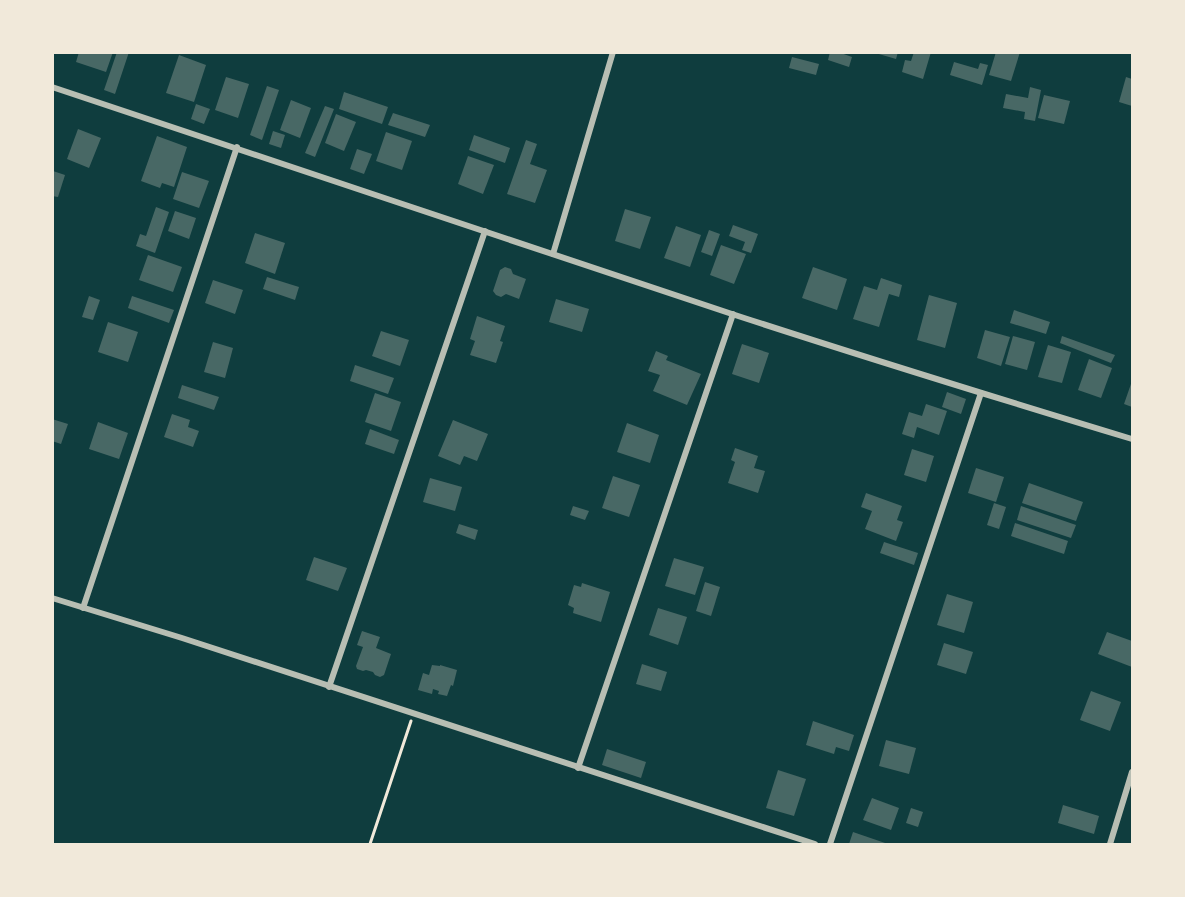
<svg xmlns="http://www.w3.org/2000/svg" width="1185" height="897" viewBox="0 0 1185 897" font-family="'Fira Sans Condensed',sans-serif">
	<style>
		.building { fill: #486865 }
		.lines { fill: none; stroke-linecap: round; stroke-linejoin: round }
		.path { stroke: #f1e9da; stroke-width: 3 }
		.minor { stroke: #b8beb3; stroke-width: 6 }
	</style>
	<rect width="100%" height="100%" fill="#0f3d3e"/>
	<g class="building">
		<polygon points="79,52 113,52 106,72 76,62"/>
		<polygon points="117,52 129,52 115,94 104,90"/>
		<polygon points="830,52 838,52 852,57 849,67 828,60"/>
		<polygon points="872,52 898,52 896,59"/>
		<polygon points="914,52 931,52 923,79 902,72 905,60 911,61"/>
		<polygon points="996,52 1020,52 1011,81 989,75"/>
		<polygon points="179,55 206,65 194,102 166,93"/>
		<polygon points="792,57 819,64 816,75 789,68"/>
		<polygon points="954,62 978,69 980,63 988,65 982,85 950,75"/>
		<polygon points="226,77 249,84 238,118 215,110"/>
		<polygon points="1126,77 1132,79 1132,106 1119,102"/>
		<polygon points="267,86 279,90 262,140 250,135"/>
		<polygon points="1030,87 1041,90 1035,121 1024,119 1025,112 1003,108 1006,94 1028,98"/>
		<polygon points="344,92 388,107 382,124 339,109"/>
		<polygon points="1044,95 1070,101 1064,124 1038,118"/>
		<polygon points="291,100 311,108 300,138 280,130"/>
		<polygon points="196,104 210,109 204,124 191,119"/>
		<polygon points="325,106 334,109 315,157 305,153"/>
		<polygon points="393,113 430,125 425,137 388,125"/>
		<polygon points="336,114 356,122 344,151 325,143"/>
		<polygon points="78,129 101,138 89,168 67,159"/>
		<polygon points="273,131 285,135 281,148 269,144"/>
		<polygon points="386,132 412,141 402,170 376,161"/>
		<polygon points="474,135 510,148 505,163 469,150"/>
		<polygon points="157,136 187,147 174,187 162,183 160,188 141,181"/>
		<polygon points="526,140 537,144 530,164 547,170 535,203 507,194"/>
		<polygon points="357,149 372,154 364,174 350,169"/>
		<polygon points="468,156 494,165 483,194 458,184"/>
		<polygon points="53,171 65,175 58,197 52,196"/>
		<polygon points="182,172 209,181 199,208 173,199"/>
		<polygon points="156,207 169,212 155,253 136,246 140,234 146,236"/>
		<polygon points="625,209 651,217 640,249 615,241"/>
		<polygon points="175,211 196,218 189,239 168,231"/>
		<polygon points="733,225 758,234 751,253 742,250 745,242 729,236"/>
		<polygon points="676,226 701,235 690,267 664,258"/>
		<polygon points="709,230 720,234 712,256 701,252"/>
		<polygon points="255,233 285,243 275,274 245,263"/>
		<polygon points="721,245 746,254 734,284 710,275"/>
		<polygon points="148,255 182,267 173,292 139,280"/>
		<polygon points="505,267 511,269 513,274 526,279 519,299 506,294 501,297 496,295 493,291 500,270"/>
		<polygon points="813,267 847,279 837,310 802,298"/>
		<polygon points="267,277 299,287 295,300 263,289"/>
		<polygon points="881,278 902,285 899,297 889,294 879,327 853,319 864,286 877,290"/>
		<polygon points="213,280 243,290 235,314 205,303"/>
		<polygon points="929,295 957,303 945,348 917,340"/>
		<polygon points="89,296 100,300 93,320 82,317"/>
		<polygon points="132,296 174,310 169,323 128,308"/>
		<polygon points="556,299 589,309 582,332 549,322"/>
		<polygon points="1014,310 1050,322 1046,334 1010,323"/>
		<polygon points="477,316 505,326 500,341 503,342 496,363 470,355 475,341 470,339"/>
		<polygon points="108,322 138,332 128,362 98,352"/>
		<polygon points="985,330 1010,337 1001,366 977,358"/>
		<polygon points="381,331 409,340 400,366 372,356"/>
		<polygon points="1013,336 1035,342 1027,370 1005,364"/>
		<polygon points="1062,336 1115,355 1111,363 1060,343"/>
		<polygon points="213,342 233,348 225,378 204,372"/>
		<polygon points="742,344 769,353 759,383 732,374"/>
		<polygon points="1048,345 1071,352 1062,383 1038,377"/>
		<polygon points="656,351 668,356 666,360 701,374 687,405 653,391 660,375 648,371"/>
		<polygon points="1089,359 1112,368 1101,398 1078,390"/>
		<polygon points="355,365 394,378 388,394 350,381"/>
		<polygon points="1132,381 1132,407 1124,404"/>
		<polygon points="182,385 219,397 214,410 178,398"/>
		<polygon points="947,392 966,399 961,414 942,407"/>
		<polygon points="375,393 401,402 391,431 365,422"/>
		<polygon points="926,404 947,411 939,435 917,427 914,438 902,434 909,412 922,416"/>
		<polygon points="172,414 190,420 188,427 199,431 193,447 164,437"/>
		<polygon points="52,419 68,424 61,444 52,441"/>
		<polygon points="453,420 488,434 477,461 464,456 460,465 438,456"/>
		<polygon points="98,422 128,433 119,459 89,449"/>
		<polygon points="627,423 659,435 650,463 617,452"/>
		<polygon points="370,429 399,440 394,454 365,444"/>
		<polygon points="735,448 758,456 754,468 765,471 758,493 728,483 735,462 731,460"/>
		<polygon points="912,449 934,456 926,482 904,475"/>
		<polygon points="976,468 1004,477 996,502 968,493"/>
		<polygon points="613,476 640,485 629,517 602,508"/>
		<polygon points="430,478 462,487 455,511 423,502"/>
		<polygon points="1029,483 1083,502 1076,521 1022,503"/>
		<polygon points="866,493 902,506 897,520 903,522 896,541 865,529 872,511 861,507"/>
		<polygon points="994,503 1006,507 999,529 987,525"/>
		<polygon points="573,506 589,511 585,520 570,515"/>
		<polygon points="1021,506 1076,525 1071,538 1017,520"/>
		<polygon points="1015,523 1068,541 1064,554 1011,536"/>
		<polygon points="459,524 478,530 475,540 456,533"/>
		<polygon points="884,542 918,553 914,565 880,553"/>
		<polygon points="314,557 347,568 338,591 306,580"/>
		<polygon points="674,558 704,567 695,595 665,586"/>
		<polygon points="705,582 720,587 711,616 696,611"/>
		<polygon points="582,583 610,592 601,622 573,613 574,608 568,605 574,585 581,587"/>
		<polygon points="947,594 973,602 964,633 937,625"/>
		<polygon points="658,608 687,617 678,645 649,635"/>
		<polygon points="362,631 380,637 376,648 391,654 384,675 380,677 375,675 373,672 366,670 363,671 357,669 356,666 363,647 357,645"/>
		<polygon points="1107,632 1132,641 1132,667 1098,654"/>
		<polygon points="944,643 973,652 966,674 937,665"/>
		<polygon points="642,664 667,672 661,691 636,684"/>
		<polygon points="432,665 440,666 440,665 457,670 453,686 451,685 447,696 438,694 439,691 433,689 432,694 418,690 423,673 429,675"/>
		<polygon points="1091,691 1121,702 1110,731 1080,720"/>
		<polygon points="813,721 854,735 849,751 836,747 834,754 806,745"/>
		<polygon points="886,740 916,748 909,774 879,766"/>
		<polygon points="607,749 646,762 641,778 602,765"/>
		<polygon points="778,770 806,779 794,816 766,808"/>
		<polygon points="872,798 899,808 891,830 863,820"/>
		<polygon points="1063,805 1099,816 1094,834 1058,823"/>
		<polygon points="911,808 923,812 918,827 906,823"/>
		<polygon points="853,832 888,844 849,844"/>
	</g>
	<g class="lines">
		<polyline class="path" points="370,844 411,721"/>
		<g class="minor">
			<path d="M52,87c228,74 455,154 683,228 132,43 265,84 397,124"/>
			<polyline points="553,254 613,52"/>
			<polyline points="52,598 182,638 815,844"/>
			<polyline points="83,608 237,147"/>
			<polyline points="329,687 485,231"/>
			<polyline points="578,768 733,314"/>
			<polyline points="830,844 981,393"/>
			<polyline points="1110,844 1132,772"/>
		</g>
	</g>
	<rect width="1185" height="897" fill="none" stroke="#f1e9da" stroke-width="108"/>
</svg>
